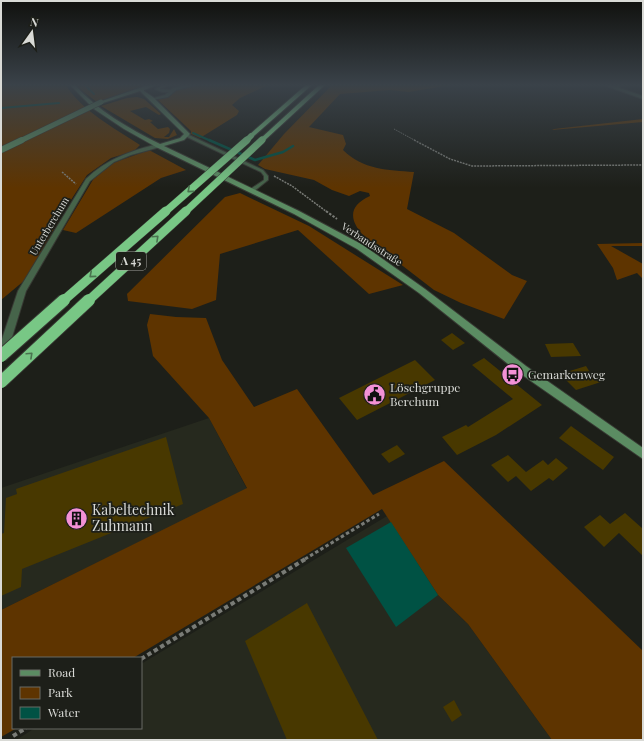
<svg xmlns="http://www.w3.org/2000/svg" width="644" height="741" viewBox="0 0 644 741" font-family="'Playfair Display',serif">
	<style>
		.built { fill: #26291e }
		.green { fill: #5e3400 }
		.water { fill: #005244 }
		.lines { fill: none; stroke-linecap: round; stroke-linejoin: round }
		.stream-far1 { stroke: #005244; stroke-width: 2 }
		.stream { stroke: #005244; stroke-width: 2.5 }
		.building { fill: #483800 }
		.service-casing { stroke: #373933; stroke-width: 2 }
		.minor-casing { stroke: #373933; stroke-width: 2 }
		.secondary-casing { stroke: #373933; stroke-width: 2 }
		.motorway-casing { stroke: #373933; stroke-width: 2 }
		.path-far4 { stroke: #797b76; stroke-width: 1; stroke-dasharray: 1.5 1; stroke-linecap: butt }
		.path-far3 { stroke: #797b76; stroke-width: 1.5; stroke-dasharray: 2 1; stroke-linecap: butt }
		.path-far2 { stroke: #797b76; stroke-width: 2; stroke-dasharray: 2.5 1.5; stroke-linecap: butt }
		.path-far1 { stroke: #797b76; stroke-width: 3; stroke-dasharray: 3.5 2.5; stroke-linecap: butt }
		.path { stroke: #797b76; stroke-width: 4; stroke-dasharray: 4.5 3; stroke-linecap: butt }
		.service { fill: #46644a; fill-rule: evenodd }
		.minor { fill: #46644a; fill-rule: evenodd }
		.secondary { fill: #5b8c62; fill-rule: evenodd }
		.motorway { fill: #78c785; fill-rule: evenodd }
		.secondary-bridge-far1-casing { stroke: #373933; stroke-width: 6; stroke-linecap: butt }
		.secondary-bridge-casing { stroke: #373933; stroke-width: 7; stroke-linecap: butt }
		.motorway-bridge-far3-casing { stroke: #373933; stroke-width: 6; stroke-linecap: butt }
		.motorway-bridge-far2-casing { stroke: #373933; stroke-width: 8; stroke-linecap: butt }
		.motorway-bridge-far1-casing { stroke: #373933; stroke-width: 10; stroke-linecap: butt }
		.motorway-bridge-casing { stroke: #373933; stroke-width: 14; stroke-linecap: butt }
		.secondary-bridge-far1 { stroke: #5b8c62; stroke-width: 5 }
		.secondary-bridge { stroke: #5b8c62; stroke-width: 6 }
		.motorway-bridge-far3 { stroke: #78c785; stroke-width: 5.5 }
		.motorway-bridge-far2 { stroke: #78c785; stroke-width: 7 }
		.motorway-bridge-far1 { stroke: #78c785; stroke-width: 9 }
		.motorway-bridge { stroke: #78c785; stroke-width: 12 }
		.oneway { stroke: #4a734f }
		.labels { text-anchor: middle; stroke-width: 3.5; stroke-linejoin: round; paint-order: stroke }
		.far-street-label { font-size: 10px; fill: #d9dad6; stroke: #1d1f19 }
		.shield { fill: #1d1f19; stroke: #a1a29d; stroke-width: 1 }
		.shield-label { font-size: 11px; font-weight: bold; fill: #d9dad6 }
		.poi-label { font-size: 12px; fill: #d9dad6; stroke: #1d1f19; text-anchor: start }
		.near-poi-label { font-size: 14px; fill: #d9dad6; stroke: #1d1f19; text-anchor: start }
	</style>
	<rect width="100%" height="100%" fill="#1d1f19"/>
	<g class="built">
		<polygon points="209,418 247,489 1,610 1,488"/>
		<polygon points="387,516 438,595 468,624 552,740 16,740 35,728 141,728 141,664"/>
	</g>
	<g class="green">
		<path d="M1,84h64c17,27 49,44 75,61l-6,6 -23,7 -24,17 -25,39 -37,66 -24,20z"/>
		<polygon points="76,84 149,84 97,102 81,90"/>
		<polygon points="201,84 270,84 240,98 232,105 239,111 237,115 200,138 191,134 191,131 158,100 175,90"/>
		<path d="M333,84h123l-47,8 -19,-2 -50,4 -31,33 34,8 3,9 -3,6c20,20 45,20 71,22l-7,37 47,24 58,42 15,6 -23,38 -43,-16 -27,-13 -70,-54c-15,-16 -16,-30 6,-40l-1,-3 -9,-2 -11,5 -17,-6 -18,-10 -49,-11 -7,-4 26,-31z"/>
		<polygon points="137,97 144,99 161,114 159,115 146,107 130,111 145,120 149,119 153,121 150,122 158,129 168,127 170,129 169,133 164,137 169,137 174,129 177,135 168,139 155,138 101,106 127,98"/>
		<polygon points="643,119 643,122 552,130 554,129"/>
		<polygon points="149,150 186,170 161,178 76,233 63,230 94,178 113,163"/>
		<polygon points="240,193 309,226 403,285 369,294 298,230 220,254 216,300 192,309 128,301 127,294 225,197"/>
		<polygon points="643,243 643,246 611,246 643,264 643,279 637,273 617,280 613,268 597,244"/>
		<polygon points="150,314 176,317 206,318 222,360 254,407 297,389 373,495 444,461 643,651 643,740 552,740 468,624 438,595 382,509 133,658 13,658 13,728 17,728 1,737 1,610 247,488 209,418 153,356 147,325"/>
	</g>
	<polygon class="water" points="391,522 438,595 396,627 346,548"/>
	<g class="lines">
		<g class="stream-far1">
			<polyline points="84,84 94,94"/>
			<polyline points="1,108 59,103"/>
			<polyline points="193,133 211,141"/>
		</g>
		<polyline class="stream" points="209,140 255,160 283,152 293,146"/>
	</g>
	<g class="building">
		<polygon points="452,333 465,343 453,350 441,340"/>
		<polygon points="573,343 581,356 551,357 545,344"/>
		<polygon points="484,358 542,405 496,435 457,455 442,437 466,425 468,427 513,399 472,365"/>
		<polygon points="415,360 435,380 357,420 339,398"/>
		<polygon points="586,366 591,374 593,373 601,382 576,390 560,374"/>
		<polygon points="571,426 614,457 603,470 559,438"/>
		<polygon points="166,437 183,504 22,569 21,587 1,596 1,534 4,533 6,498 17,494 16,489"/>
		<polygon points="397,445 405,454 389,463 381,454"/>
		<polygon points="508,455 526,472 543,460 548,465 556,458 568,468 553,481 549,478 531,491 516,476 508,482 491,465"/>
		<polygon points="625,513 643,529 643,556 619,533 604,547 584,527 600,515 610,524"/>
		<polygon points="307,603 378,740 287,740 245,641"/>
		<polygon points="454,700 462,715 452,722 443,707"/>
	</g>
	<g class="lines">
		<defs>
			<g id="service">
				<polygon points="166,84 171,84 160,89 171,90 172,92 162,92 155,89"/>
				<polygon points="618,84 621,84 618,90 616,90"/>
				<polygon points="640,84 643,85 643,87 632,84"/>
				<polygon points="185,134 187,134 263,170 268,176 268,180 253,192 249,192 249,190 264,180 264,176 261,172 185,136"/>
			</g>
			<g id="minor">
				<polygon points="190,84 200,84 176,90 168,97 152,100 150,99 165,95 173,88"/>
				<polygon points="608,84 643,96 643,99 601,84"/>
				<path d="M158,144l2,1v2l-29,8 -17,7 -24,19 -64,110 -20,66 -5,4v-19l17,-51 68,-112c21,-20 44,-28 72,-35z"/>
			</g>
			<path id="secondary" d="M69,84h5c24,27 54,44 86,60l20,-6 4,-4 -44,-43 -37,12 -4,-1 52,-18h8l-15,6v1l9,6 37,37 -6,6 -20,6 135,65 64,34 62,44 101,77 117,82v11l-125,-87 -99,-79 -62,-44 -63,-35 -138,-67 -32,-18 -30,-20z"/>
			<g id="motorway">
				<polygon points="307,84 313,84 253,137 249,137 249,135"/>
				<polygon points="320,84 326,84 264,141 260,141 260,139"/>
			</g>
		</defs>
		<use href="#service" class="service-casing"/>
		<use href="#minor" class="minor-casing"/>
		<use href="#secondary" class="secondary-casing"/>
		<use href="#motorway" class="motorway-casing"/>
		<polyline class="path-far4" points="394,129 416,141"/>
		<g class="path-far3">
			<polyline points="414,140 450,159 472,166 643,165"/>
			<polyline points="62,172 76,184"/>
			<polyline points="274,176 292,186 327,212"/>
		</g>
		<polyline class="path-far2" points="326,211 337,219"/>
		<polyline class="path-far1" points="305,559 379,514"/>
		<g class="path">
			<polyline points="141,659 307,558"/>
			<polyline points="13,736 26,728"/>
		</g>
		<use href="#service" class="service"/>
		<use href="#minor" class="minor"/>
		<use href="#secondary" class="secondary"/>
		<use href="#motorway" class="motorway"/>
		<defs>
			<polyline id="secondary-bridge-far1" points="20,141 101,102"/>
			<polyline id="secondary-bridge" points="1,150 22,140"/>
			<polyline id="motorway-bridge-far3" points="246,141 251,136"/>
			<g id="motorway-bridge-far2">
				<polyline points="165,212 247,140"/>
				<polyline points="185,212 262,140"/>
			</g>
			<g id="motorway-bridge-far1">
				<polyline points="63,301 166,211"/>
				<polyline points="88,301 186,211"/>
			</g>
			<g id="motorway-bridge">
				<polyline points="1,356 64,300"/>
				<polyline points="1,382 89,300"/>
			</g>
		</defs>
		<use href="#secondary-bridge-far1" class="secondary-bridge-far1-casing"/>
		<use href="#secondary-bridge" class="secondary-bridge-casing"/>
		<use href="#motorway-bridge-far3" class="motorway-bridge-far3-casing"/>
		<use href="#motorway-bridge-far2" class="motorway-bridge-far2-casing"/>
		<use href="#motorway-bridge-far1" class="motorway-bridge-far1-casing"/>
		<use href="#motorway-bridge" class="motorway-bridge-casing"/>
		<use href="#secondary-bridge-far1" class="secondary-bridge-far1"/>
		<use href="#secondary-bridge" class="secondary-bridge"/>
		<use href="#motorway-bridge-far3" class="motorway-bridge-far3"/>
		<use href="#motorway-bridge-far2" class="motorway-bridge-far2"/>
		<use href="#motorway-bridge-far1" class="motorway-bridge-far1"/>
		<use href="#motorway-bridge" class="motorway-bridge"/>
	</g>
	<defs><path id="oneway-chevron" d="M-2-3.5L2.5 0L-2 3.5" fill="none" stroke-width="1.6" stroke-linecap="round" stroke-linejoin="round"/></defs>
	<g class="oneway">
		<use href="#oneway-chevron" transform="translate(190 190) rotate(139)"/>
		<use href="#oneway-chevron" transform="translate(156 238) rotate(-43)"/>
		<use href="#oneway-chevron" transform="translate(92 275) rotate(139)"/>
		<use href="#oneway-chevron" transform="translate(30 355) rotate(-43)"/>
	</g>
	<linearGradient id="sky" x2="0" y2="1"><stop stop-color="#10110e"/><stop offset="0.45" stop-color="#3a4249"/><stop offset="1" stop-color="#3a4249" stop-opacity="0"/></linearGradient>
	<rect width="644" height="188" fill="url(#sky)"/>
	<defs>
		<symbol id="bus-disc" viewBox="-11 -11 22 22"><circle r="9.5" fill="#f391d6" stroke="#1d1f19"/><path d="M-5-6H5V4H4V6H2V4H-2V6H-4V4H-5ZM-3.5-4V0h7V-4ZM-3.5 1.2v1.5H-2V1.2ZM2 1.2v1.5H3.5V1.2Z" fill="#111"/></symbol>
		<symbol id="civic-disc" viewBox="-11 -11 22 22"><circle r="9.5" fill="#f391d6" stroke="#1d1f19"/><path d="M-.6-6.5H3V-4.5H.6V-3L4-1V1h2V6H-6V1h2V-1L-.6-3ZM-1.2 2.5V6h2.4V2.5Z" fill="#111"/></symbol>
		<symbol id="building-disc" viewBox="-11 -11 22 22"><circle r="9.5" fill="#f391d6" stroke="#1d1f19"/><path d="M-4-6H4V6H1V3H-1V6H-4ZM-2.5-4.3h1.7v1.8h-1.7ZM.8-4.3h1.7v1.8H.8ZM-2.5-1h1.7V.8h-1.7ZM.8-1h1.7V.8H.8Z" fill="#111"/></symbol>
	</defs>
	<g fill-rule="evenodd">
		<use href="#bus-disc" x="500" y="362" width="25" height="25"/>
		<use href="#civic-disc" x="362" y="382" width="25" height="25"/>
		<use href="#building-disc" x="64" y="506" width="25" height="25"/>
	</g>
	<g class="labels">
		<g class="far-street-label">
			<text transform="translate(49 226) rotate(-59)" y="4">Unterberchum</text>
			<text transform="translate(372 244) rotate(33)" y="4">Verbandsstraße</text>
		</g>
		<rect class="shield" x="116" y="252" width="30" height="18" rx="3"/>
		<g class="shield-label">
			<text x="131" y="265">A 45</text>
		</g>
		<g class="poi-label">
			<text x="528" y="379">Gemarkenweg</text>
			<text x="390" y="392">Löschgruppe<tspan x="390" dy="14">Berchum</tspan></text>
		</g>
		<g class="near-poi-label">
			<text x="92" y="515">Kabeltechnik<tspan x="92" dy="16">Zuhmann</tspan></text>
		</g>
	</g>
	<rect width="644" height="741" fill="none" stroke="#d9dad6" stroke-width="4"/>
	<rect x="12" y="657" width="130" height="72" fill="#1d1f19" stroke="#686a65"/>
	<rect x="20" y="670" width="20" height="6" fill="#5b8c62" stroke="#686a65"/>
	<text x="48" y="677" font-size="12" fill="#d9dad6">Road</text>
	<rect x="20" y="687" width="20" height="12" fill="#5e3400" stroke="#686a65"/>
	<text x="48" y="697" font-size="12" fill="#d9dad6">Park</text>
	<rect x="20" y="707" width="20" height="12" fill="#005244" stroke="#686a65"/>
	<text x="48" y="717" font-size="12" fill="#d9dad6">Water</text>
	<g transform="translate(32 32) rotate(14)" stroke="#1d1f19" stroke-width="3" paint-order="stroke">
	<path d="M0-3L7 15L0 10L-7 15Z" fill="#d9dad6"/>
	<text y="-6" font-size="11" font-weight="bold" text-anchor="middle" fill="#d9dad6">N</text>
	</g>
</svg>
